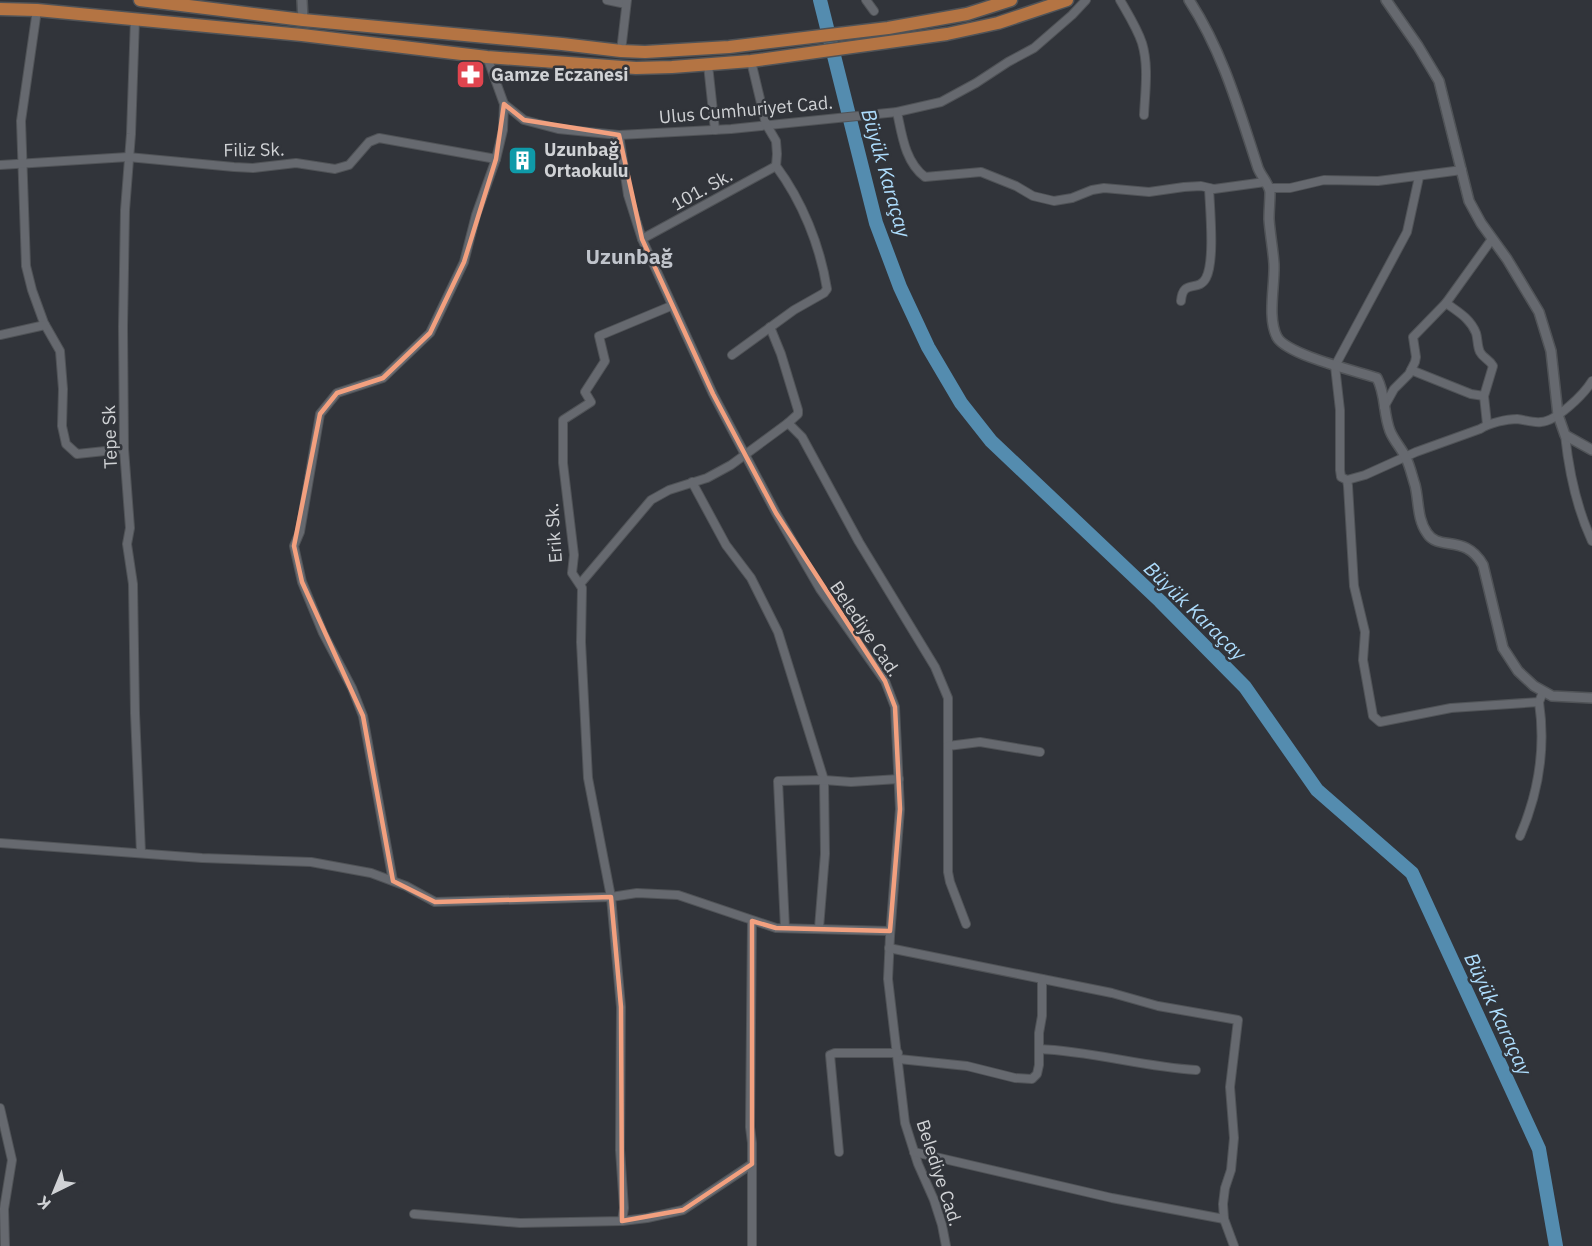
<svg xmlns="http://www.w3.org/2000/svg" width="1592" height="1246" viewBox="0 0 1592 1246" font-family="'IBM Plex Sans',sans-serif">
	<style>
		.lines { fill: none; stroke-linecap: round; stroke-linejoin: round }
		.river { stroke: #548caf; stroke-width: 14 }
		.minor-casing { stroke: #505357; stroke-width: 10 }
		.tertiary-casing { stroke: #505357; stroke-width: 12 }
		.trunk-casing { stroke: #505357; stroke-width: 15 }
		.minor { stroke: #66696f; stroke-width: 8 }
		.tertiary { stroke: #66696f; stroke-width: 9 }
		.trunk { stroke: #b47443; stroke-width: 12 }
		.marked { fill: none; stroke: #f2a07f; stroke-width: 4.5; stroke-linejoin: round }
		.labels { text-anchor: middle; stroke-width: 5; stroke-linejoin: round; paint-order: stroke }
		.poi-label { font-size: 18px; font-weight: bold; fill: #d0d2d5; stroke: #31343a; text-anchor: start }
		.street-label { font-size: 18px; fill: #d0d2d5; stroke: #31343a }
		.water-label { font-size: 20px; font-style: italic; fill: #addcfc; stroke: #31343a }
		.quarter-label { font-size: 21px; font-weight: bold; fill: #c0c4cb; stroke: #31343a }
	</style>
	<rect width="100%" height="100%" fill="#31343a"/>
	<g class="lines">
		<polyline class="river" points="820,0 876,223 900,287 928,347 961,403 991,441 1160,601 1245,687 1317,790 1412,873 1539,1149 1556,1246"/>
		<defs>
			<g id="minor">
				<polyline points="607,0 626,4"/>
				<polyline points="866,0 874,11"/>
				<path d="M1120,0c8,14 17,28 22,43 7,23 3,49 2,72"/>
				<polyline points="37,10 21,121 26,266 32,290 44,323 60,351 63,389 62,426 66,444 77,454 124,449"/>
				<polyline points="135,19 131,134 125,210 123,327 124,449 130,528 127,544 133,584 135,713 141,853"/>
				<polyline points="621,51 627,0"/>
				<polyline points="487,57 504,104 524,120 558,129 619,135 731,129 897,112 941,102 976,83 1008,62 1034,48 1072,15 1086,0"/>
				<polyline points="708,65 715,130"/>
				<path d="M897,112c5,23 8,50 28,65l56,-5 35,14 17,10 21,5 18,-3 20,-8 12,-2 45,4 35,-5 17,-1 13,3 51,-7"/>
				<polyline points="619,135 628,195 642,239 713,394 776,513 820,589 885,681 895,707 900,809 890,936 888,979 905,1123 918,1164 934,1200 942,1225 946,1246"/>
				<polyline points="0,165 128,157 234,167 253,168 296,163 335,169 349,165 369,142 379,138 496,159"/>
				<polyline points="1419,177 1407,232 1335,366 1340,410 1340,470 1341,477 1347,480 1348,486 1354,586 1365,632 1363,660 1373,716 1380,722 1451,708 1539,702 1543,692"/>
				<polyline points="1270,188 1290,188 1324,180 1378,181 1462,170"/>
				<polyline points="642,239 776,166"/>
				<path d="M1181,301c2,-23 17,-8 25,-23 9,-17 4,-68 3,-90"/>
				<path d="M1446,303c12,9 24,15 30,30 2,6 1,13 4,19 3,6 9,7 13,14l-9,30 3,28"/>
				<polyline points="770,327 781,354 798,410 798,414 788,423"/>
				<polyline points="0,335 45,325"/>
				<path d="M732,355l62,-45 30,-17 3,-4c-7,-44 -25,-88 -51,-123l1,-12 -1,-13 -10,-17 -15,-63"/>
				<polyline points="1411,370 1471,394 1484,396"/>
				<polyline points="1384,407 1394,389 1409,374 1415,362 1416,357 1413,337 1446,303 1492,239"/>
				<path d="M1565,435c4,37 11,72 27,106"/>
				<path d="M1347,480l18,-5 51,-23 64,-23c10,-6 26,-10 37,-10 8,1 16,4 24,3 16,-1 43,-28 51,-41"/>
				<polyline points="692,482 726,545 751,578 778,632 824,780 825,854 819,928"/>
				<polyline points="580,584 651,500 669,490 707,478 731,465 788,423 802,437 859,542 935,667 948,698 948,872 950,882 966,924"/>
				<polyline points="948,746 980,742 1040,752"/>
				<path d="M1520,836c19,-44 26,-87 19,-134"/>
				<polyline points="0,843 202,858 311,862 371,873 406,886 435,902 611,897 637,893 678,895 776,928 890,931"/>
				<polyline points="393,881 363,716 352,688 323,633 302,582 294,546 300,532 320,414 337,393 383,378 430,333 464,262 476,215 496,159 503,130 504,104"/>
				<polyline points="752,921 750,1127 752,1143 752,1246"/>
				<polyline points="785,928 778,781 824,780 851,782 899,779"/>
				<polyline points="889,948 1112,993 1158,1006 1238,1020 1230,1087 1234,1138 1231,1170 1225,1188 1223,1204 1224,1219 1234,1246"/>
				<path d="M1039,1049c53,2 104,18 157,21"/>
				<polyline points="899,1059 967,1066 1015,1078 1032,1079 1037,1074 1039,1065 1039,1033 1042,1016 1042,979"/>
				<polyline points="0,1108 12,1160 4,1209 5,1246"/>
				<polyline points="839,1152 830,1055 835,1053 898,1053"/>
				<polyline points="914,1152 1112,1198 1224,1219"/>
				<polyline points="414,1214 520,1223 622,1221 647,1218 683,1210 752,1164"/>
				<polyline points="622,1221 624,1208 620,1150 621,1007 611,897 588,778 581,642 582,588 572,573 574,555 563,463 563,420 591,402 585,392 605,361 599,336 671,306"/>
			</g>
			<g id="tertiary">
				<polyline points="302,0 303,20"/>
				<path d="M1189,0c34,52 50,110 69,168 3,8 11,16 12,24 0,9 -1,18 -1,27 1,15 4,30 5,45 1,21 -7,54 3,73 10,18 79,34 100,41 9,17 6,35 13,53 4,10 12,18 16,27 4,8 6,18 9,27 4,16 2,34 12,48 12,19 38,0 56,32l20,83 15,23 16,15 18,10 40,2"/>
				<polyline points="1386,0 1418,46 1439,81 1469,201 1481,223 1507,259 1539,312 1551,351 1558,415 1565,435 1592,450"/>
			</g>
			<g id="trunk">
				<polyline points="140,0 303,20 562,44 621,51 645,52 729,47 888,28 967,14 1011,0"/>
				<polyline points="0,9 37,10 302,35 487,57 636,68 672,67 751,61 947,34 998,23 1067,0"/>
			</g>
		</defs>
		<use href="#minor" class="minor-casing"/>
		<use href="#tertiary" class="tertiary-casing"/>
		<use href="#trunk" class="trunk-casing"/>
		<use href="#minor" class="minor"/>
		<use href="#tertiary" class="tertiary"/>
		<use href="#trunk" class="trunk"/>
	</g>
	<path class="marked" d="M504,104l20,16 95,15 23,104 71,155 63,119 109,168 10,26 5,102 -10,122 -114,-3 -24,-7v243l-69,46 -61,11 -1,-214 -10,-110 -176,5 -42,-21 -30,-165 -61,-134 -8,-36 26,-132 17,-21 46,-15 47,-45 34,-71 32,-103z"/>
	<defs>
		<symbol id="pharmacy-square" viewBox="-11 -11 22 22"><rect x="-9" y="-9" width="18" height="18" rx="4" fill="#e0444e" stroke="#31343a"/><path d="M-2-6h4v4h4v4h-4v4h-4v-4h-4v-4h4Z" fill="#fff"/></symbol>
		<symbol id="building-square" viewBox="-11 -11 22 22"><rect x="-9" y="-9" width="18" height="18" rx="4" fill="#0f9aa8" stroke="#31343a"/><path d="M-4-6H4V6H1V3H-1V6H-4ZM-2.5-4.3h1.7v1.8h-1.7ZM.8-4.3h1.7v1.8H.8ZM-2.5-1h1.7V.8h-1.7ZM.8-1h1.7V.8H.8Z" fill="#fff"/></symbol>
	</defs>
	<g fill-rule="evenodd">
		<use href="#pharmacy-square" x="454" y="58" width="33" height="33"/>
		<use href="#building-square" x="506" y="144" width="33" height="33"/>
	</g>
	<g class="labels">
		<g class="poi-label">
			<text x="491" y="81">Gamze Eczanesi</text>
			<text x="544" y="156">Uzunbağ<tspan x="544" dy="21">Ortaokulu</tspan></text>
		</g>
		<g class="street-label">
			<text transform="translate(746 110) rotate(-5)" y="6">Ulus Cumhuriyet Cad.</text>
			<text transform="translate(254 150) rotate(-1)" y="6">Filiz Sk.</text>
			<text transform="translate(702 190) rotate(-29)" y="6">101. Sk.</text>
			<text transform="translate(110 437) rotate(-92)" y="6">Tepe Sk</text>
			<text transform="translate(554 533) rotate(-94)" y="6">Erik Sk.</text>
			<text transform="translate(865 629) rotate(56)" y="6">Belediye Cad.</text>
			<text transform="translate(939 1173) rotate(72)" y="6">Belediye Cad.</text>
		</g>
		<g class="water-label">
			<text transform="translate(886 173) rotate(74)" y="7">Büyük Karaçay</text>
			<text transform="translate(1195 611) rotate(44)" y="7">Büyük Karaçay</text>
			<text transform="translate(1498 1014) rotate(65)" y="7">Büyük Karaçay</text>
		</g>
		<g class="quarter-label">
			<text x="629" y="264">Uzunbağ</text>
		</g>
	</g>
	<g transform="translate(54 1192) rotate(223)" stroke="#31343a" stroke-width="4.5" paint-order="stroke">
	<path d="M0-4.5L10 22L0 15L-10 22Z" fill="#d0d2d5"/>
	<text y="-9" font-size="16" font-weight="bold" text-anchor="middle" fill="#d0d2d5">K</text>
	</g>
</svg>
